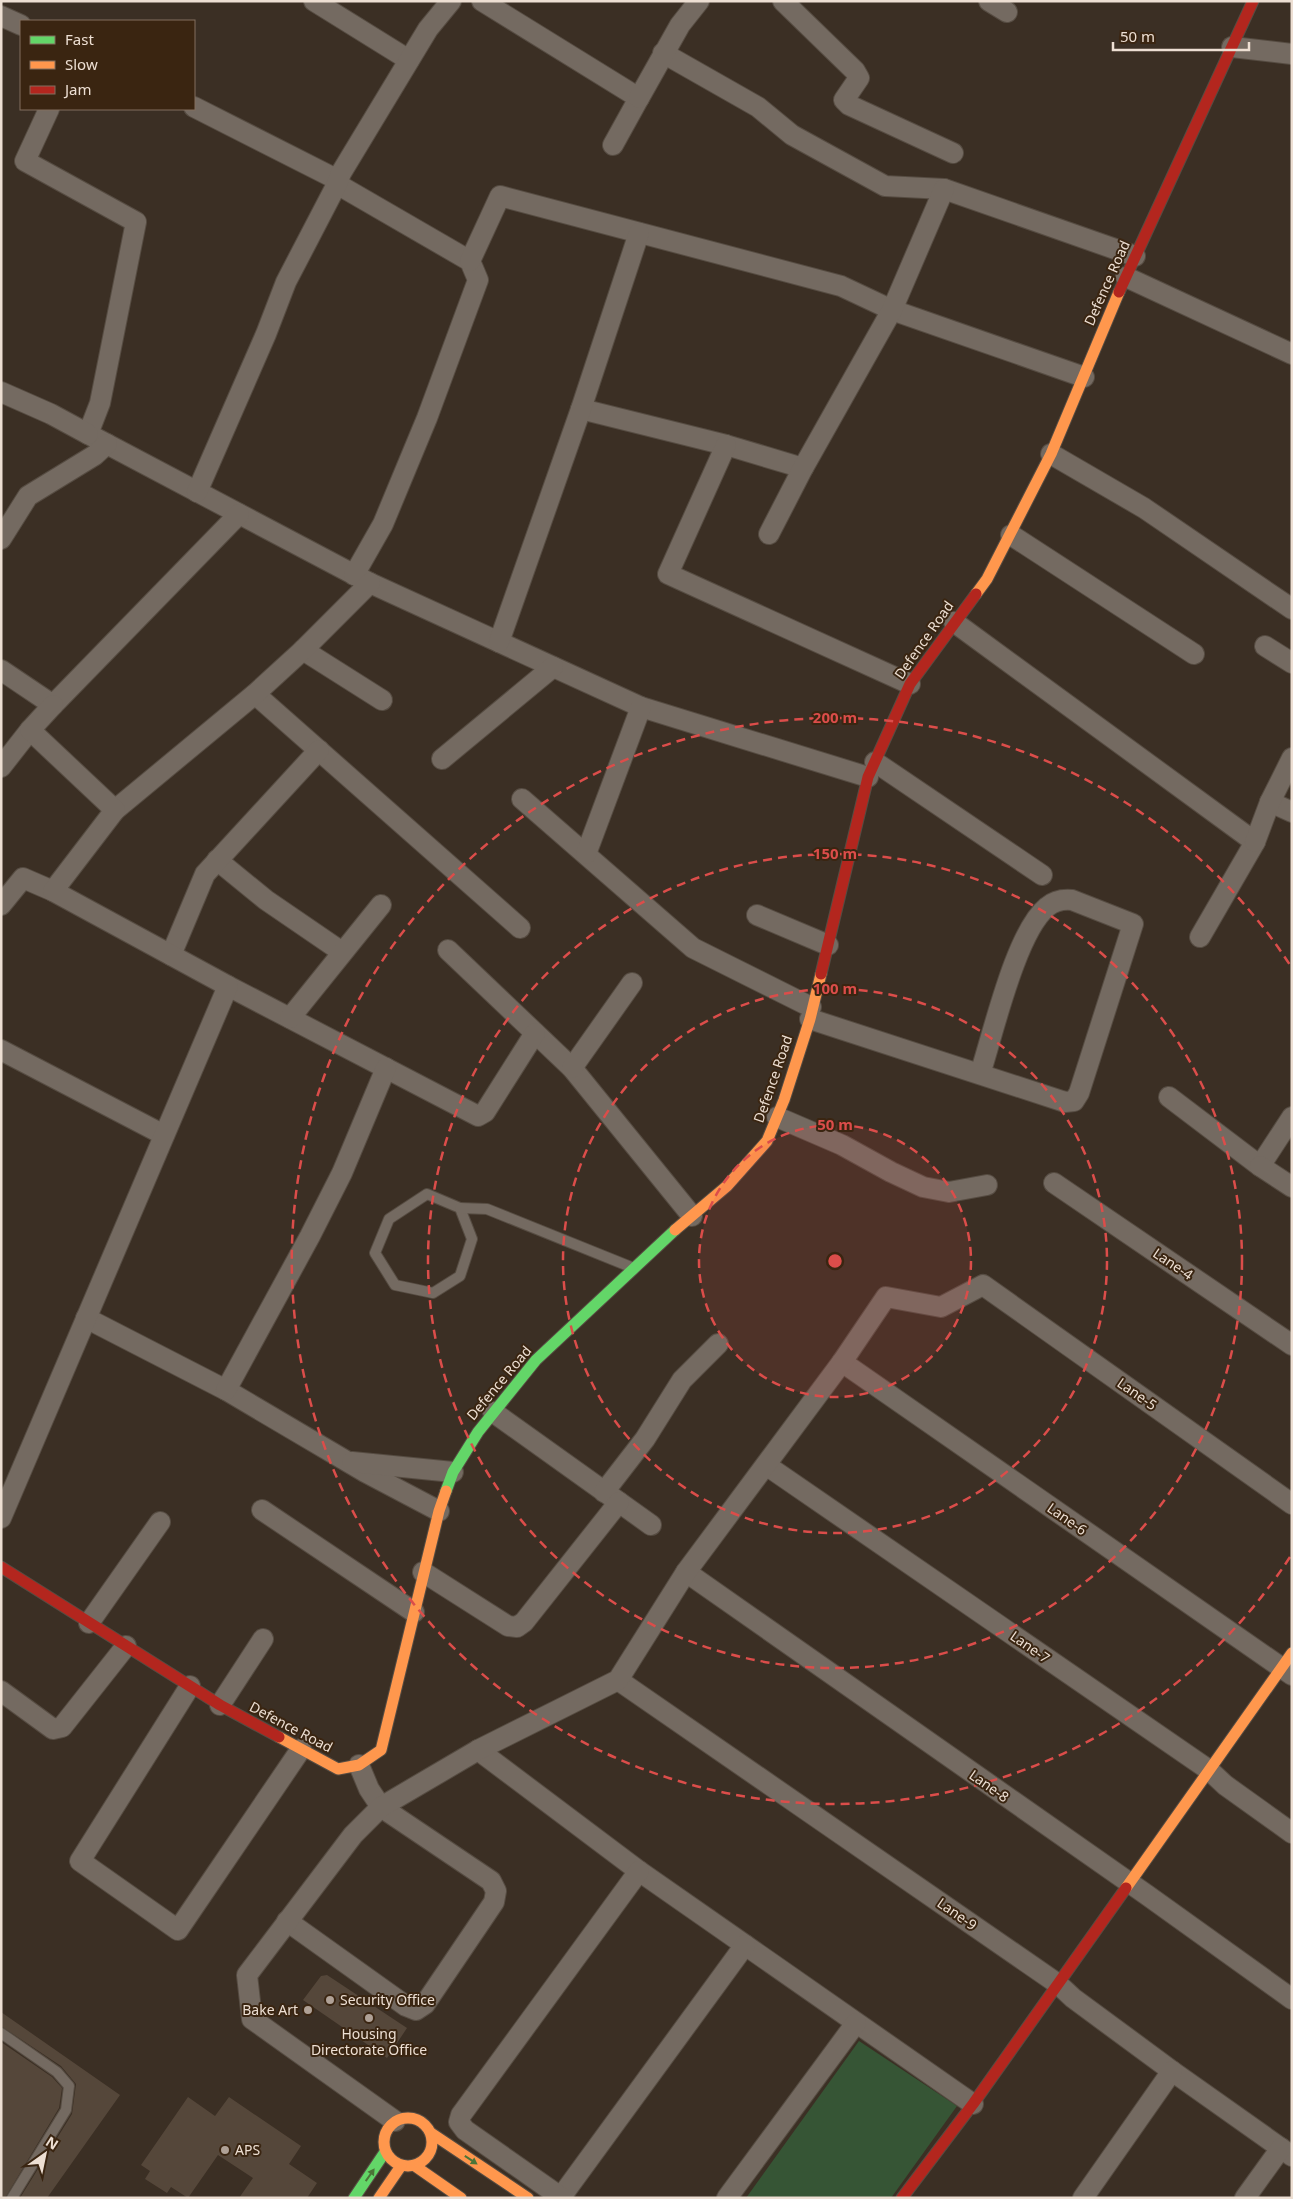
<svg xmlns="http://www.w3.org/2000/svg" width="1293" height="2199" viewBox="0 0 1293 2199" font-family="'Noto Sans',sans-serif">
	<style>
		.green { fill: #365535 }
		.building { fill: #55473a }
		.lines { fill: none; stroke-linecap: round; stroke-linejoin: round }
		.lane-casing { stroke: #564c42; stroke-width: 12 }
		.street-casing { stroke: #564c42; stroke-width: 22 }
		.fast-casing { stroke: #564c42; stroke-width: 13 }
		.slow-casing { stroke: #564c42; stroke-width: 13 }
		.jam-casing { stroke: #564c42; stroke-width: 13 }
		.lane { stroke: #746a61; stroke-width: 10 }
		.street { stroke: #746a61; stroke-width: 20 }
		.fast { stroke: #63d668; stroke-width: 11 }
		.slow { stroke: #ff974d; stroke-width: 11 }
		.jam { stroke: #b3261e; stroke-width: 11 }
		.oneway { fill: #4c7538 }
		.ring { fill: none; stroke: #db4d4a; stroke-width: 2.5; stroke-dasharray: 9 6 }
		.poi-dot { fill: #afa196; stroke: #3a2511; stroke-width: 2 }
		.labels { text-anchor: middle; stroke-width: 4; stroke-linejoin: round; paint-order: stroke }
		.street-label { font-size: 14px; fill: #eddfd3; stroke: #3a2511 }
		.poi-label { font-size: 14px; fill: #eddfd3; stroke: #3a2511; text-anchor: start }
		.centre { fill: #db4d4a; stroke: #3a2511; stroke-width: 2.5 }
		.ring-label { font-size: 15px; text-anchor: middle; font-weight: bold; fill: #db4d4a; stroke: #3a2511; stroke-width: 4; stroke-linejoin: round; paint-order: stroke }
	</style>
	<rect width="100%" height="100%" fill="#3b2f24"/>
	<polygon class="green" points="859,2041 957,2106 891,2198 746,2198"/>
	<g class="building">
		<polygon points="327,1975 407,2028 387,2058 303,2000 321,1976"/>
		<polygon points="1,2012 120,2095 47,2198 20,2198 72,2114 76,2084 61,2066 1,2026"/>
		<polygon points="1,2042 52,2077 62,2088 59,2108 5,2198 1,2198"/>
		<polygon points="188,2097 215,2116 229,2097 301,2146 289,2164 317,2183 307,2198 239,2198 253,2178 218,2155 188,2198 171,2187 167,2193 145,2179 150,2171 141,2165"/>
	</g>
	<g class="lines">
		<defs>
			<g id="lane">
				<polygon points="427,1194 460,1208 472,1239 460,1276 433,1293 395,1285 375,1253 389,1219"/>
				<polyline points="460,1208 487,1209 631,1267"/>
				<polyline points="1,2033 57,2072 69,2086 66,2110 12,2198"/>
			</g>
			<g id="street">
				<polyline points="314,1 409,60"/>
				<polyline points="482,1 639,98 613,145"/>
				<polyline points="783,1 855,71 859,78 844,100 849,105 953,153"/>
				<polyline points="989,1 1007,12"/>
				<polyline points="1,16 21,25"/>
				<polyline points="1232,47 1292,54"/>
				<polyline points="663,53 758,107 792,135 885,186 944,189 1135,256"/>
				<polyline points="639,98 680,25 699,1"/>
				<polyline points="194,107 338,180"/>
				<polyline points="49,109 25,161 136,222 100,403 88,434 370,583 641,707 868,777"/>
				<polyline points="337,184 470,261 478,280 427,418 383,524 354,575"/>
				<polyline points="470,261 500,196 841,286 892,310 1084,377"/>
				<polyline points="1126,277 1292,354"/>
				<polyline points="1,392 51,414 88,434"/>
				<polyline points="581,409 726,445 803,468"/>
				<polyline points="726,445 668,574 910,684"/>
				<polyline points="1051,454 1144,508 1292,609"/>
				<polyline points="197,492 266,334 286,282 337,184 341,173 428,29 451,1"/>
				<polyline points="769,534 803,468 892,310 944,189"/>
				<polyline points="1011,535 1194,654"/>
				<polyline points="1,539 28,496 95,455 107,444"/>
				<polyline points="954,622 1255,842 1200,937"/>
				<polyline points="499,642 581,409 639,233"/>
				<polyline points="1265,646 1292,663"/>
				<polyline points="303,650 382,700"/>
				<polyline points="1,670 53,705 239,514"/>
				<polyline points="255,694 520,928"/>
				<polyline points="442,759 553,667"/>
				<polyline points="875,762 1042,875"/>
				<polyline points="1,767 30,730"/>
				<polyline points="522,799 693,948 811,1007"/>
				<polyline points="1270,802 1292,812"/>
				<polyline points="115,810 255,694 303,650 370,583"/>
				<polyline points="1255,842 1270,802 1292,758"/>
				<polyline points="586,854 641,707"/>
				<polyline points="217,860 266,900 342,952"/>
				<polyline points="1,905 23,878 53,891"/>
				<polyline points="757,915 828,945"/>
				<polyline points="448,950 572,1068 692,1216"/>
				<polyline points="171,955 205,874 319,750"/>
				<polyline points="228,986 478,1116 485,1112 535,1033"/>
				<polyline points="290,1018 381,905"/>
				<path d="M810,1019l255,83 9,-1 5,-8 54,-169 -61,-24c-10,-1 -18,1 -25,7 -31,25 -54,127 -67,167"/>
				<polyline points="1,1050 164,1135"/>
				<polyline points="572,1068 632,983"/>
				<polyline points="1169,1097 1260,1166 1292,1117"/>
				<polyline points="777,1117 842,1145 891,1172 923,1187 949,1192 987,1185"/>
				<polyline points="1260,1166 1292,1187"/>
				<polyline points="1054,1183 1292,1345"/>
				<polyline points="86,1318 226,1390 365,1472 439,1511"/>
				<polyline points="842,1362 1292,1675"/>
				<polyline points="226,1390 310,1236 342,1173 386,1068"/>
				<polyline points="493,1412 651,1525"/>
				<polyline points="352,1462 453,1472"/>
				<polyline points="766,1465 1209,1770 1225,1785 1292,1833"/>
				<polyline points="604,1492 645,1439 682,1380 718,1344"/>
				<polyline points="262,1510 414,1612"/>
				<polyline points="1,1518 228,986 53,891 115,810 30,730 53,705"/>
				<polyline points="423,1572 508,1626 517,1627 524,1622 619,1502"/>
				<polyline points="686,1572 1147,1895 1292,1999"/>
				<polyline points="89,1623 160,1522"/>
				<polyline points="618,1680 1058,1984 1073,1998 1172,2071 1292,2156"/>
				<polyline points="190,1686 80,1861 178,1930 301,1749"/>
				<polyline points="1,1691 53,1729 62,1727 126,1646"/>
				<polyline points="220,1705 263,1639"/>
				<polyline points="478,1750 639,1871 973,2104"/>
				<polyline points="287,1921 406,2006 416,2010 425,2004 494,1902 496,1891 491,1881 381,1807 369,1789 359,1765"/>
				<polyline points="395,2121 252,2019 247,1975 353,1835 381,1807 478,1750 618,1680 686,1572 842,1362 886,1297 941,1307 983,1285 1292,1504"/>
				<polyline points="561,2197 745,1945"/>
				<polyline points="562,2198 465,2130 459,2122 461,2115 639,1871"/>
				<polyline points="727,2198 856,2023"/>
				<polyline points="1083,2198 1172,2071"/>
				<polyline points="1245,2198 1281,2148"/>
			</g>
			<g id="fast">
				<polyline points="446,1491 453,1472 478,1432 536,1360 675,1230"/>
				<polyline points="354,2198 385,2152"/>
			</g>
			<g id="slow">
				<polyline points="976,594 987,579 1051,454 1119,292"/>
				<polyline points="675,1230 727,1186 767,1141 784,1100 810,1019 821,974"/>
				<polyline points="279,1737 338,1769 359,1765 381,1750 439,1511 446,1491"/>
				<polyline points="1126,1888 1292,1653"/>
				<circle cx="408" cy="2142" r="24"/>
				<polyline points="431,2133 528,2198"/>
				<polyline points="415,2166 461,2198"/>
				<polyline points="379,2198 401,2166"/>
			</g>
			<g id="jam">
				<polyline points="1119,292 1253,1"/>
				<polyline points="821,974 868,777 910,684 976,594"/>
				<polyline points="1,1567 220,1705 279,1737"/>
				<polyline points="902,2198 973,2104 1126,1888"/>
			</g>
		</defs>
		<use href="#lane" class="lane-casing"/>
		<use href="#street" class="street-casing"/>
		<use href="#fast" class="fast-casing"/>
		<use href="#slow" class="slow-casing"/>
		<use href="#jam" class="jam-casing"/>
		<use href="#lane" class="lane"/>
		<use href="#street" class="street"/>
		<use href="#fast" class="fast"/>
		<use href="#slow" class="slow"/>
		<use href="#jam" class="jam"/>
	</g>
	<defs><path id="oneway-solid" d="M-6-.8H1V-3.2L6.5 0L1 3.2V.8H-6Z" transform="scale(1.25)"/></defs>
	<g class="oneway">
		<use href="#oneway-solid" transform="translate(471 2160) rotate(34)"/>
		<use href="#oneway-solid" transform="translate(370 2175) rotate(-55)"/>
	</g>
	<circle cx="835" cy="1261" r="136" fill="#db4d4a" fill-opacity=".12"/>
	<g class="ring">
		<circle cx="835" cy="1261" r="136"/>
		<circle cx="835" cy="1261" r="272"/>
		<circle cx="835" cy="1261" r="407"/>
		<path d="M1290 1557A543 543 0 1 1 1290 965"/>
	</g>
	<g class="poi-dot">
		<circle cx="330" cy="2000" r="5"/>
		<circle cx="308" cy="2010" r="5"/>
		<circle cx="369" cy="2018" r="5"/>
		<circle cx="225" cy="2150" r="5"/>
	</g>
	<g class="labels">
		<g class="street-label">
			<text transform="translate(1107 283) rotate(-66)" y="5">Defence Road</text>
			<text transform="translate(924 640) rotate(-55)" y="5">Defence Road</text>
			<text transform="translate(773 1079) rotate(-71)" y="5">Defence Road</text>
			<text transform="translate(1173 1264) rotate(34)" y="5">Lane-4</text>
			<text transform="translate(499 1383) rotate(-50)" y="5">Defence Road</text>
			<text transform="translate(1137 1394) rotate(35)" y="5">Lane-5</text>
			<text transform="translate(1067 1519) rotate(35)" y="5">Lane-6</text>
			<text transform="translate(1030 1647) rotate(35)" y="5">Lane-7</text>
			<text transform="translate(291 1727) rotate(28)" y="5">Defence Road</text>
			<text transform="translate(989 1786) rotate(35)" y="5">Lane-8</text>
			<text transform="translate(957 1914) rotate(35)" y="5">Lane-9</text>
		</g>
		<g class="poi-label">
			<text x="340" y="2005">Security Office</text>
			<text x="298" y="2015" text-anchor="end">Bake Art</text>
			<text x="369" y="2039" text-anchor="middle">Housing<tspan x="369" dy="16">Directorate Office</tspan></text>
			<text x="235" y="2155">APS</text>
		</g>
	</g>
	<circle cx="835" cy="1261" r="8" class="centre"/>
	<g class="ring-label">
		<text x="835" y="723">200 m</text>
		<text x="835" y="859">150 m</text>
		<text x="835" y="994">100 m</text>
		<text x="835" y="1130">50 m</text>
	</g>
	<rect width="1293" height="2199" fill="none" stroke="#eddfd3" stroke-width="5"/>
	<rect x="20" y="20" width="175" height="90" fill="#3a2511" stroke="#826f5f"/>
	<rect x="30" y="36" width="25" height="8" fill="#63d668" stroke="#826f5f"/>
	<text x="65" y="45" font-size="15" fill="#eddfd3">Fast</text>
	<rect x="30" y="61" width="25" height="8" fill="#ff974d" stroke="#826f5f"/>
	<text x="65" y="70" font-size="15" fill="#eddfd3">Slow</text>
	<rect x="30" y="86" width="25" height="8" fill="#b3261e" stroke="#826f5f"/>
	<text x="65" y="95" font-size="15" fill="#eddfd3">Jam</text>
	<g transform="translate(45 2154) rotate(33)" stroke="#3a2511" stroke-width="4" paint-order="stroke">
	<path d="M0-4L9 19L0 12L-9 19Z" fill="#eddfd3"/>
	<text y="-8" font-size="14" font-weight="bold" text-anchor="middle" fill="#eddfd3">N</text>
	</g>
	<path d="M1113 42v8h136v-8" fill="none" stroke="#eddfd3" stroke-width="2.5"/>
	<text x="1120" y="42" font-size="15" fill="#eddfd3" stroke="#3a2511" stroke-width="4" paint-order="stroke">50 m</text>
</svg>
